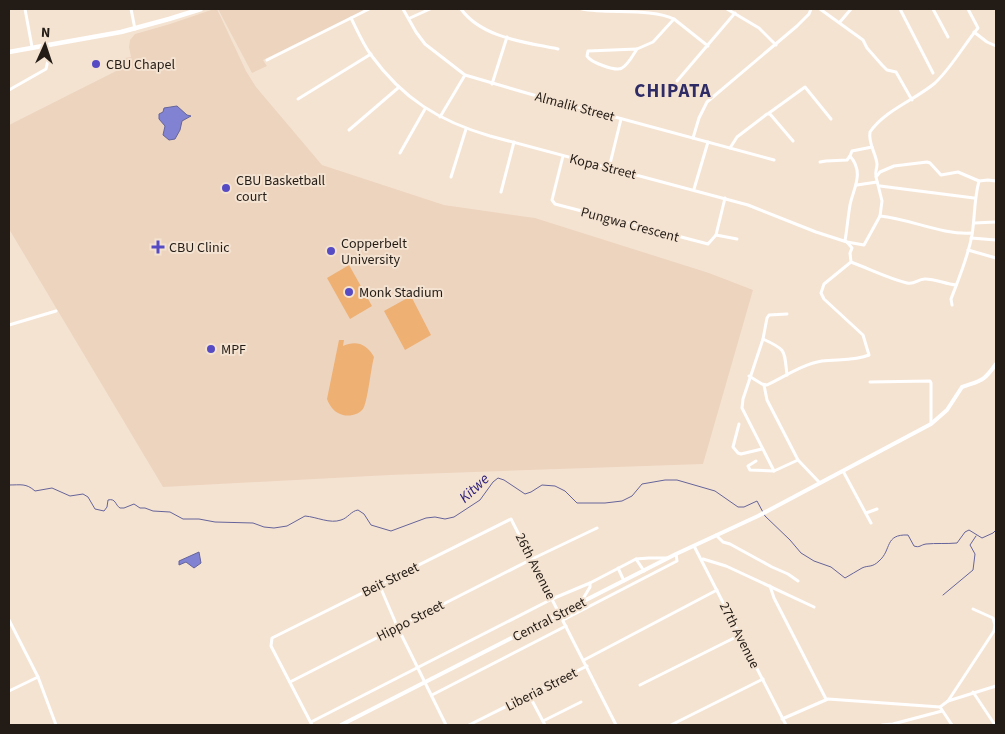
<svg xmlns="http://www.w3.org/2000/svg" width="1005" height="734" viewBox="0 0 1005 734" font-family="'Source Sans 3',sans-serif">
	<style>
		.built { fill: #edd4bf }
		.green { fill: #eeb073 }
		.water { fill: #8183d2; stroke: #65649a }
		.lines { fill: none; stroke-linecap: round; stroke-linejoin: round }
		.stream { stroke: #65649a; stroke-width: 1 }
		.minor { stroke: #fff; stroke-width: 3 }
		.tertiary { stroke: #fff; stroke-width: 4 }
		.secondary { stroke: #fff; stroke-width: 4.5 }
		.poi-dot { fill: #564bc3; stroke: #f5e3d2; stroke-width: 2 }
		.labels { text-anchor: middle; stroke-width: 4; stroke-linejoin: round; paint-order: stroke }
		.poi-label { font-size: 14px; fill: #231c16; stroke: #f5e3d2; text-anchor: start }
		.street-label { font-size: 14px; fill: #231c16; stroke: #f5e3d2 }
		.water-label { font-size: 15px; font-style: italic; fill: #2b1c78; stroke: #f5e3d2 }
		.district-label { font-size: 19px; font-weight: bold; letter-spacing: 1px; fill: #2e2b65; stroke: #f5e3d2 }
	</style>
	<rect width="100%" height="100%" fill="#f5e3d2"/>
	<g class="built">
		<polygon points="214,9 217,9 246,71 256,87 322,165 444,205 535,218 709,273 753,290 703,464 390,475 163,487 9,229 9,125 124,67 124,58 131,57 129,47 130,40 135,34 170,24"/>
		<polygon points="218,9 367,9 263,60 267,66 252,73"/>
	</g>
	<g class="green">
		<polygon points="349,265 372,306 350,319 327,278"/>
		<polygon points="411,296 431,335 405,350 384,311"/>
		<path d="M339,340h5l-1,6c13,-6 24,-2 31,11 -3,11 -6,41 -10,50 -3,7 -14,10 -21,8 -8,-2 -13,-8 -16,-16z"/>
	</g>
	<g class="water">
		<polygon points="177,106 187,115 191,116 182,121 180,130 175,139 169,140 163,135 165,126 159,119 159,114 163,112 164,108"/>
		<polygon points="199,552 201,563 194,568 186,562 179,565 179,561"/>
	</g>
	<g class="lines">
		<g class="stream">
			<path d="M9,485c12,0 17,-2 26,6l17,-3 18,8 13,-2 5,3 7,12 9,2 3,-4 1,-7c8,-2 7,5 12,8h4l10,-4 6,4h5l8,3 17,1 13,7h16l16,3 38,1 11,4 10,1 13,-2 18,-10c12,1 25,8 36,4 7,-2 10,-9 17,-10l6,4 7,11 20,6 35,-13 9,-1 10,2 9,-2 26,-17 13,-18 5,-4 6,2 21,14 6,-2 11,-7 13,1 10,5 12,12h28l17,-2 10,-5 10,-12 23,-4h12l38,11 23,16h6l13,-6 8,15 25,24 11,13 13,8 17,6 14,11c6,-3 11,-7 17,-10 6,-3 10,0 17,-7 13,-11 5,-27 29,-26l6,11c6,2 6,-1 12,-2 10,-1 20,0 31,-1l8,-11 4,-2 13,8 11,-5 3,-3"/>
			<polyline points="943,595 973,570 975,554 970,545 976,536"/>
		</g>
		<g class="minor">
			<polyline points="25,9 32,47"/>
			<polyline points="131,9 135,29"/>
			<polyline points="403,9 416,32 425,44 465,75 530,94 774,160"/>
			<path d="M461,9c21,29 64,33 97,40"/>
			<path d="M582,9c27,5 70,-1 92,10l34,27"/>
			<polyline points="727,9 759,28 776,45"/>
			<polyline points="820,9 863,40 867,48 882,65 887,70 896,72 912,100"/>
			<polyline points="900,9 933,73"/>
			<polyline points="933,9 948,37"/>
			<path d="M351,18c6,12 12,26 20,37 32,44 68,66 119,81l258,69 68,27 31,10 17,3 16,-29 2,-15 -6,-24 4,-5 14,-6 33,-4 3,1 11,12 17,-3 21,9 9,-1 8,1"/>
			<polyline points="410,18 430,9"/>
			<polyline points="840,22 851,9"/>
			<polyline points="974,32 987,42 996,46"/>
			<path d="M637,49c-4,6 -9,16 -15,19 -6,4 -32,-6 -35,-12l1,-5 49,-2 16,-7 21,-23"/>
			<polyline points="267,60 369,9"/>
			<polyline points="677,81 735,13"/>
			<polyline points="492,84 507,37"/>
			<polyline points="9,90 46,69 48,60 45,45"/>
			<polyline points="298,99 371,54"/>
			<polyline points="769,113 805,87 831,119"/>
			<polyline points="440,117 465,75"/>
			<polyline points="349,130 398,88"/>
			<polyline points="693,138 699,118 707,102 797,26 809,14 811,9"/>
			<polyline points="730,148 737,137 767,114 770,114 793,141"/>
			<polyline points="400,153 425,109"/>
			<polyline points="563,156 552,200 555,204 708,244 716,235 725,198"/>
			<polyline points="850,156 852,151 872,147"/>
			<path d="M820,162l6,-1 21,-1 3,-4c15,17 3,33 0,49 -2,12 -3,24 -5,36"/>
			<polyline points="609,168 621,119"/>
			<path d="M876,176c-1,-5 1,-7 1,-12 -1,-11 -9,-20 -7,-32 15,-22 45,-32 65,-49 17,-16 28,-37 43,-55l-10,-19"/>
			<polyline points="451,177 466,129"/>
			<polyline points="857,185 877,182"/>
			<polyline points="880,186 974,198"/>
			<polyline points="694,189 708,142"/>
			<polyline points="501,192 514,142"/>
			<path d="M880,216c31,3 61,19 92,17"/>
			<polyline points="974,223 996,222"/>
			<polyline points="716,235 737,239"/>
			<polyline points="971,238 996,240"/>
			<polyline points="847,242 852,248 850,253 851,262"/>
			<polyline points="968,250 996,258"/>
			<path d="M851,262c19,7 36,16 56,21 8,2 10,-4 18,-4 11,0 20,5 31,6"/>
			<path d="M952,305l-1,-6c8,-21 17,-42 21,-64 3,-18 2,-36 7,-54"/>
			<polyline points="787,314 769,315 767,318 763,339 743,399 742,408 774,471 798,460 819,482"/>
			<polyline points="9,325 56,311"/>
			<path d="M763,339c24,11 21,11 24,36"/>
			<path d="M749,376l13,8 5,1c17,-8 36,-21 55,-24 15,-2 33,0 47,-6l-6,-20 -39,-36 -3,-6 3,-9 27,-22"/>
			<polyline points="870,382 930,381 931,383 931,424"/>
			<polyline points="764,385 767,400 798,460"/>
			<polyline points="739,424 733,447 738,453 741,454 762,449"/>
			<polyline points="756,461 748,466 750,470 774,471"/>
			<polyline points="843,471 871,523"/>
			<polyline points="866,513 877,509"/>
			<polyline points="716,535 723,542 730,544 772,567 788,574 798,581"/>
			<polyline points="694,546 786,725"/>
			<polyline points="636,559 644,571"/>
			<polyline points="703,559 726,566 814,607"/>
			<polyline points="618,568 624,581"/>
			<polyline points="590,583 636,559 649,558 668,558"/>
			<polyline points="379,584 397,626 446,725"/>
			<polyline points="770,586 774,598 826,699"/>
			<polyline points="9,620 38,677 56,725"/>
			<polyline points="563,620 677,561 676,554"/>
			<polyline points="584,660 717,590"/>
			<polyline points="290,682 532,559 597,528"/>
			<polyline points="640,685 740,635"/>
			<polyline points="9,691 38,677"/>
			<polyline points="973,692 995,725"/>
			<polyline points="432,695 566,626"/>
			<polyline points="529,695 545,725"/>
			<polyline points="948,701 994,631 995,625 993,618 973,609"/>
			<polyline points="940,707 952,725"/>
			<polyline points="782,719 828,699 940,707 948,701 996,686"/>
			<polyline points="543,721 581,702"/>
			<polyline points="311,722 552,599 590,583 590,587 581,602"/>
			<polyline points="312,725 271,646 272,638 511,519 616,725"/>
			<polyline points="469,725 587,666"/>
			<polyline points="671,725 763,679"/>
			<polyline points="882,725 893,724 942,711"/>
		</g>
		<path class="tertiary" d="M341,725l335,-171 82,-38 173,-92 16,-14 15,-23c20,-7 21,-5 34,-23"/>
		<polyline class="secondary" points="9,52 121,32 169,19 201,9"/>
	</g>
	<g class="poi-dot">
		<circle cx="96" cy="64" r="5"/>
		<circle cx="226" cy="188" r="5"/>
		<path d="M155.5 239.5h5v5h5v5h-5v5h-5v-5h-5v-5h5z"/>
		<circle cx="331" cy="251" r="5"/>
		<circle cx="349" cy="292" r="5"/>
		<circle cx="211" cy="349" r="5"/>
	</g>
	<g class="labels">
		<g class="poi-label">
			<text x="106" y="69">CBU Chapel</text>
			<text x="236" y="185">CBU Basketball<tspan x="236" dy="16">court</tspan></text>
			<text x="341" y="248">Copperbelt<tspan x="341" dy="16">University</tspan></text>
			<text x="169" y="252">CBU Clinic</text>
			<text x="359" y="297">Monk Stadium</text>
			<text x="221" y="354">MPF</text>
		</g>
		<g class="street-label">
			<text transform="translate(575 106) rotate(15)" y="5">Almalik Street</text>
			<text transform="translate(603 166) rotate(14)" y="5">Kopa Street</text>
			<text transform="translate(630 224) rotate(15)" y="5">Pungwa Crescent</text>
			<text transform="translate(536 566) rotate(63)" y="5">26th Avenue</text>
			<text transform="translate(390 579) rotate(-26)" y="5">Beit Street</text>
			<text transform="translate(549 619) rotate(-27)" y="5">Central Street</text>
			<text transform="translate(410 620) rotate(-27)" y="5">Hippo Street</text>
			<text transform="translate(740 635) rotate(63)" y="5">27th Avenue</text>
			<text transform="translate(541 689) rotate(-27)" y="5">Liberia Street</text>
		</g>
		<g class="water-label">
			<text transform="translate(474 488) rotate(-43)" y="5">Kitwe</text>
		</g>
		<g class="district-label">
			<text x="673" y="97">CHIPATA</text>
		</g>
	</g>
	<rect width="1005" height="734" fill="none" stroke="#231c16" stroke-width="20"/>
	<g transform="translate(45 45) rotate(3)" stroke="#f5e3d2" stroke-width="4" paint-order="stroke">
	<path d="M0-4L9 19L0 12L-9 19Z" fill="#231c16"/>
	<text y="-8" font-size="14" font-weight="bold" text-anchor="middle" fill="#231c16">N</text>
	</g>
</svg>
